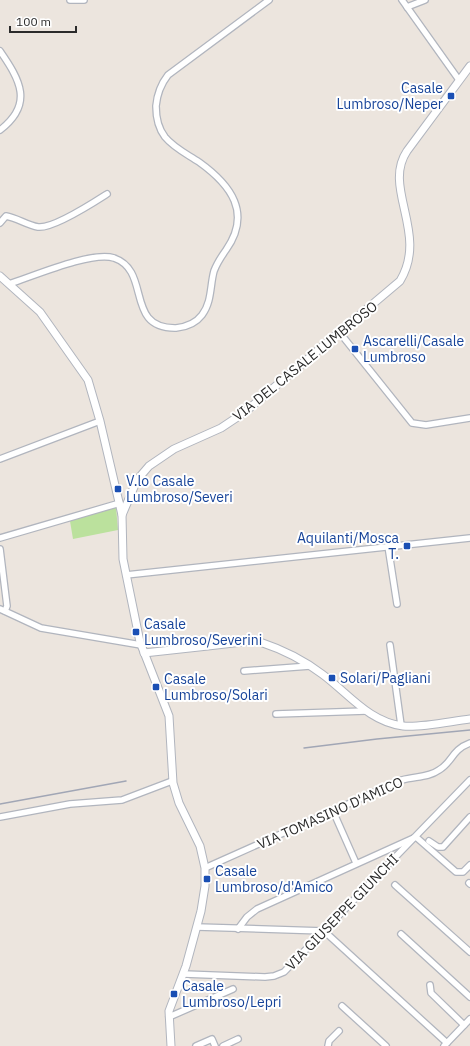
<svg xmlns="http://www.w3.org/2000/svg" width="470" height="1046" viewBox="0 0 470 1046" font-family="'IBM Plex Sans',sans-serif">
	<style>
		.green { fill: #bbe19d }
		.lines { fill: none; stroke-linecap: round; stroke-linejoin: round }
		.street-casing { stroke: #b1b5be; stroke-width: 8 }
		.secondary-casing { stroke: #b1b5be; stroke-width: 9 }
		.street { stroke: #fff; stroke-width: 5.5 }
		.secondary { stroke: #fff; stroke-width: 7 }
		.rail { stroke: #a1a6b5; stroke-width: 1.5 }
		.transit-dot { fill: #1a4fb4; stroke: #fff; stroke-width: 1.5 }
		.labels { text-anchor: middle; stroke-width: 4; stroke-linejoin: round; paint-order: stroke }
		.transit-label { font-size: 14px; fill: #164399; stroke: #fff; text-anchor: start }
		.street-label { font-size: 14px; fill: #2b2b2b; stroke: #fff }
	</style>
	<rect width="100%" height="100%" fill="#ece5de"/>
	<polygon class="green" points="116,507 118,530 73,539 70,521"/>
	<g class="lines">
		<defs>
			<g id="street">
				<polyline points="70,0 84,0"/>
				<polyline points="402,0 459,80"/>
				<polyline points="407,7 425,0"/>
				<path d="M0,51c20,29 34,53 0,79"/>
				<path d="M0,223l6,-7c11,2 21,9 32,11 15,2 55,-24 69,-33"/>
				<path d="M9,284c25,-8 82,-33 105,-26 38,13 10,71 62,70 10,-1 20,-5 26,-13 10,-13 8,-30 12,-44 3,-8 7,-14 12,-21 26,-37 5,-65 -27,-88 -12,-8 -25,-14 -34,-25 -7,-9 -9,-20 -9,-31 1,-11 5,-22 12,-31l101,-75"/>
				<polyline points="340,333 412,423 426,425 470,418"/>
				<polyline points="0,459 100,421"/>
				<polyline points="0,538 120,503"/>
				<polyline points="388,546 397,604"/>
				<polyline points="0,549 7,606 5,611"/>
				<polyline points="126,575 470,538"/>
				<polyline points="0,609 41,628 141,645"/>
				<polyline points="390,645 401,725"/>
				<polyline points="244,671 310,666"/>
				<polyline points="276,714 366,711"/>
				<polyline points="333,811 356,863"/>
				<polyline points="0,817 70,804 122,800 172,781"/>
				<polyline points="429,841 438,847 443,847 470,817"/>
				<path d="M205,868l197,-88c13,-4 26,-2 37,-10 14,-8 12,-20 31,-27"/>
				<polyline points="469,883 470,884"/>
				<polyline points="395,885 470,952"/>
				<polyline points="197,927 324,931"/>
				<polyline points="238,929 247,917 257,909 416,837 456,872 463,872 470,865"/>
				<polyline points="324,931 447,1043"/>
				<polyline points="401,934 470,997"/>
				<polyline points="184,974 265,977 274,976 284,972 470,780"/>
				<polyline points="430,985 431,993 464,1025"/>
				<polyline points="342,1006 386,1046"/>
				<polyline points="169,1017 233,989"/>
				<polyline points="196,1046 212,1039 215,1046"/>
				<polyline points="223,1046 238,1039"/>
				<polyline points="328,1046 329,1041 339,1031"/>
				<polyline points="444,1046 470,1019"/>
			</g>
			<g id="secondary">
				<polyline points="0,276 40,312 88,380 100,421 122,515"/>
				<path d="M144,653l64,-7 43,-5 9,1c21,7 45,19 62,32 26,19 47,48 81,52 18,2 49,-5 67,-7"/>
				<path d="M171,1046l-2,-35 17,-45 15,-55 4,-25v-18l-5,-22 -21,-43 -6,-20 -4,-67 -29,-74 -17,-83 -1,-44 15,-35 12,-14 25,-17 47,-21 24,-16 155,-131c29,-48 -18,-93 7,-130l63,-85"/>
			</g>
		</defs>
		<use href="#street" class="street-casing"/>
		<use href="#secondary" class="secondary-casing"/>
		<use href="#street" class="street"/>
		<use href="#secondary" class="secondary"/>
		<g class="rail">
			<polyline points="304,748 377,739 470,730"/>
			<polyline points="0,804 126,781"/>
		</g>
	</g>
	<g class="transit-dot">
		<rect x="447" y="92" width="8" height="8" rx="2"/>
		<rect x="351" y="345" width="8" height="8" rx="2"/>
		<rect x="114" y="485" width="8" height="8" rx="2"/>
		<rect x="403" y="542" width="8" height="8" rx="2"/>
		<rect x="132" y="628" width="8" height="8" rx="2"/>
		<rect x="328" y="674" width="8" height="8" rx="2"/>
		<rect x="152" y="683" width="8" height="8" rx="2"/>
		<rect x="203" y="875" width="8" height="8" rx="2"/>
		<rect x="170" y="990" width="8" height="8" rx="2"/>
	</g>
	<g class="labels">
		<g class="transit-label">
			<text x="443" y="93" text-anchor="end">Casale<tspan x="443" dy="16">Lumbroso/Neper</tspan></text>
			<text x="363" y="346">Ascarelli/Casale<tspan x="363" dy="16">Lumbroso</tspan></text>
			<text x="126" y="486">V.lo Casale<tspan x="126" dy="16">Lumbroso/Severi</tspan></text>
			<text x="399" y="543" text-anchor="end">Aquilanti/Mosca<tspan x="399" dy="16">T.</tspan></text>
			<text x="144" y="629">Casale<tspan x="144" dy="16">Lumbroso/Severini</tspan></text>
			<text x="340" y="683">Solari/Pagliani</text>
			<text x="164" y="684">Casale<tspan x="164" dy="16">Lumbroso/Solari</tspan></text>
			<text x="215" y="876">Casale<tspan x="215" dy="16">Lumbroso/d'Amico</tspan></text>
			<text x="182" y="991">Casale<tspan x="182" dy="16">Lumbroso/Lepri</tspan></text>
		</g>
		<g class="street-label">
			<text transform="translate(305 361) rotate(-39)" y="5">VIA DEL CASALE LUMBROSO</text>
			<text transform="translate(330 813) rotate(-24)" y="5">VIA TOMASINO D'AMICO</text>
			<text transform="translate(342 912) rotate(-46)" y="5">VIA GIUSEPPE GIUNCHI</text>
		</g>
	</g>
	<path d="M10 26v6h66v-6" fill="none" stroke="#2b2b2b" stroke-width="2"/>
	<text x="16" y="26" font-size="12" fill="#2b2b2b" stroke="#ffffff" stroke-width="3" paint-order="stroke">100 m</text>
</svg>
